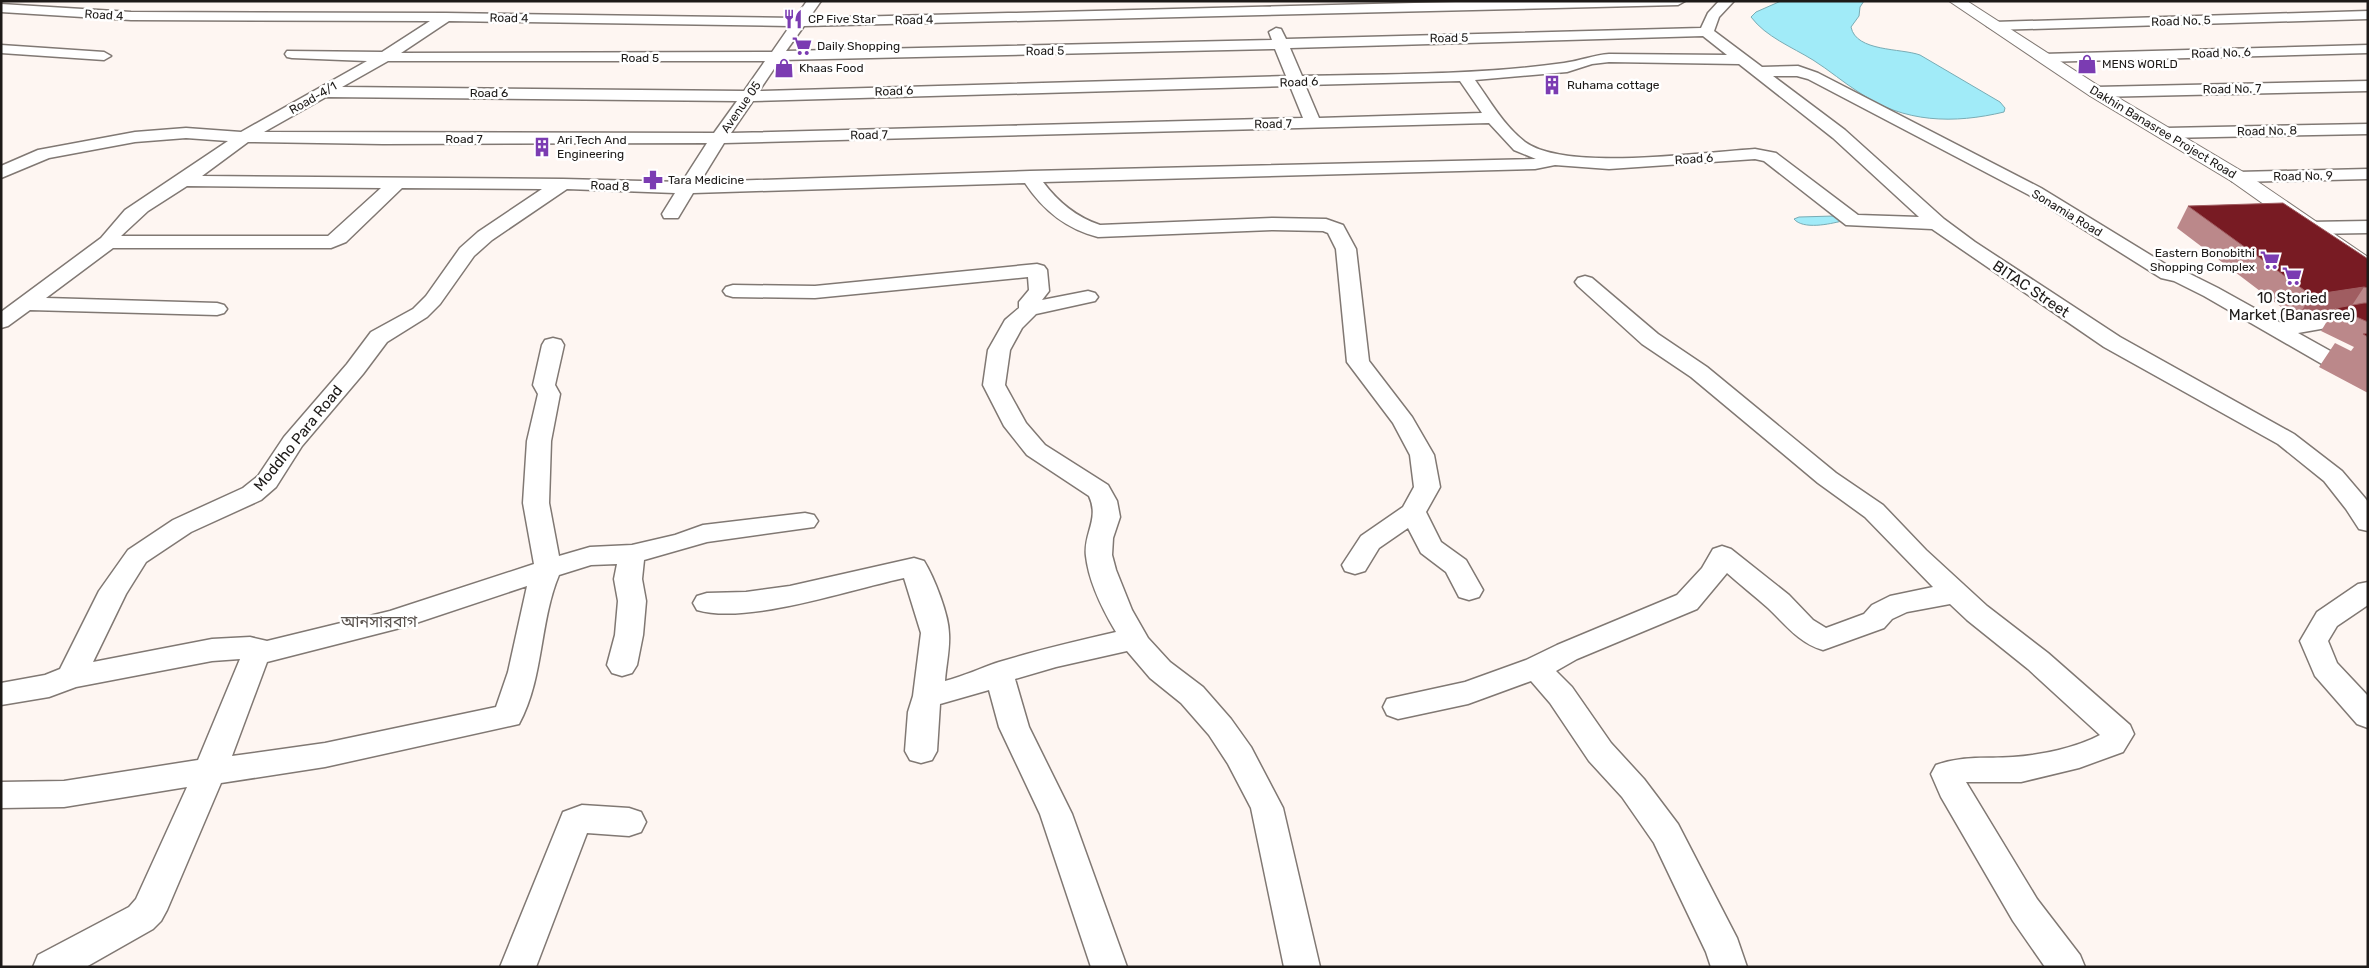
<svg xmlns="http://www.w3.org/2000/svg" width="2369" height="968" viewBox="0 0 2369 968" font-family="Rubik,'Noto Sans Bengali',sans-serif">
	<style>
		.water { fill: #a1ebf8; stroke: #79acb5 }
		.lines { fill: none; stroke-linecap: round; stroke-linejoin: round }
		.minor-casing { stroke: #807873; stroke-width: 3 }
		.tertiary-casing { stroke: #807873; stroke-width: 2 }
		.minor { fill: #fff; fill-rule: evenodd }
		.tertiary { fill: #fff; fill-rule: evenodd }
		.wall { fill: #bb888a }
		.shaded-wall { fill: #a05d61 }
		.building { fill: #781b23; stroke: #a05d61 }
		.labels { text-anchor: middle; stroke-width: 5; stroke-linejoin: round; paint-order: stroke }
		.far-street-label { font-size: 12px; fill: #1d1a18; stroke: #fff }
		.far-poi-label { font-size: 12px; fill: #1d1a18; stroke: #fff; text-anchor: start }
		.street-label { font-size: 15px; fill: #1d1a18; stroke: #fff }
		.poi-label { font-size: 15px; fill: #1d1a18; stroke: #fff }
		.neighbourhood-label { font-size: 16px; fill: #5b5450; stroke: #fff }
	</style>
	<rect width="100%" height="100%" fill="#fef6f2"/>
	<g class="water">
		<path d="M1781,1h83l-4,6 -1,9 -8,11c5,25 50,21 69,28l80,47 5,6 -1,4c-50,12 -100,11 -144,-19 -16,-10 -31,-23 -47,-33 -21,-13 -47,-23 -62,-43l5,-5z"/>
		<path d="M1834,216l8,5c-12,3 -39,9 -48,-2l5,-2z"/>
	</g>
	<g class="lines">
		<defs>
			<g id="minor">
				<path d="M807,1h14l-12,17 688,-17h188l-7,4 -874,21 -18,25 486,-11 -3,-8 7,-4 5,1 5,10 415,-11 7,-15 11,-12h15l-15,16 -5,14 48,36 36,-1 20,7 223,115 134,82 13,3 30,15 63,35 68,-11 19,3v12l-19,-3 -51,9 70,39v16l-8,-2 -156,-90 -30,-15 -13,-3 -132,-83 -221,-116 -11,-3h-24l72,54 99,89 31,23 145,95 174,97 48,37 23,27 3,4v29l-9,-2 -13,-20 -22,-28 -46,-37 -174,-97 -172,-118 -86,-4 -82,-64 -9,-2 -146,10 -54,-4 -20,4 -492,13c15,20 33,35 57,43l173,-7 53,1 17,6 13,24 13,112 43,56 22,38 6,32 -14,25 15,30 25,18 17,30 -4,7 -10,3 -10,-3 -13,-25 -25,-19 -13,-25 -29,20 -14,23 -10,3 -10,-3 -3,-6 19,-29 42,-29 11,-20 -4,-32 -17,-32 -46,-61 -11,-113 -8,-16 -5,-2 -50,-1 -175,7c-32,-8 -55,-27 -73,-54l-332,10 -15,25h-14l-2,-4 13,-21 -108,-4 -75,51 -18,16 -34,48 -13,13 -40,25 -24,32 -61,72 -26,41 -15,13 -70,32 -45,30 -20,32 -33,68 119,-23 38,-2 17,4 123,-30 144,-47 -11,-61 4,-62 11,-47 -5,-9 9,-40 3,-5 8,-2 8,2 3,5 -9,40 5,9 -9,47 -2,62 10,53 31,-9 42,-2 43,-10 28,-10 102,-12 9,2 4,6 -4,6 -107,15 -63,18 -2,19 4,22 -3,34 -6,30 -5,8 -10,3 -10,-3 -5,-8 8,-30 3,-34 -4,-22 3,-15 -26,1 -32,10c-20,48 -15,103 -40,149l-194,43 -104,16 -54,127 -6,11 -8,8 -67,38h-53l5,-12 91,-48 7,-8 51,-112 -123,20 -63,1v-26l63,-1 134,-21 42,-101 -28,2 -136,26 -27,10 -48,8v-22l44,-8 15,-6 39,-78 29,-41 45,-30 70,-32 15,-12 26,-39 63,-73 24,-32 42,-23 13,-13 34,-48 18,-16 64,-43 -140,-1 -56,54 -15,6h-218l-67,50 171,5 7,2 3,4 -3,4 -7,2 -187,-5 -22,16 -7,2v-16l100,-74 24,-28 103,-69 -42,-3 -51,4 -86,16 -48,20v-12l37,-16 97,-18 51,-4 55,4 126,-71 -75,-3 -5,-1 -2,-3 2,-3 95,1 48,-31 -299,-1 -130,-8v-8l130,8 315,1 349,5zM449,21l341,5 -18,26 -371,1zM1703,36l24,19 -118,-1c-15,1 -30,7 -45,9 -86,12 -175,11 -262,13l-12,-28zM1275,49l11,27 -527,15 21,-31zM388,61h377l-21,30 -402,-4zM1609,62l130,2 94,74 86,79 -61,-2 -82,-62 -21,-4c-52,3 -189,23 -230,-7 -21,-16 -35,-41 -50,-62l92,-8 25,-8zM1460,81l22,32 -163,5 -14,-33zM1290,86l13,32 -572,15 22,-32zM326,97l411,4 -23,32 -450,-1zM1489,123l25,27 22,9 -506,12 -330,11 24,-39zM248,142l135,2 324,-1 -25,39 -119,-3 -361,-3zM187,186l194,2 -53,48h-207l27,-25zM527,586l-19,86 -12,35 -171,36 -93,13 35,-94 137,-35z"/>
				<polygon points="2368,11 2368,19 1994,30 1987,26 1994,22"/>
				<polygon points="1,45 104,52 111,56 104,60 1,53"/>
				<polygon points="2368,45 2368,53 2043,62 2036,58 2043,54"/>
				<polygon points="2368,81 2368,91 2096,97 2090,95 2088,92 2090,89 2096,87"/>
				<polygon points="2368,124 2368,134 2166,138 2160,137 2158,133 2160,129 2166,128"/>
				<polygon points="2368,169 2368,179 2238,182 2232,181 2229,177 2232,173 2238,172"/>
				<polygon points="2368,221 2368,233 2309,234 2302,232 2300,228 2302,224 2309,222"/>
				<path d="M1037,264l7,2 3,4 2,21 -7,9 46,-9 7,2 3,4 -3,4 -59,13 -14,14 -12,22 -5,35 21,38 19,22 63,40 9,16 3,16 -7,21 -1,17 4,15 16,40 16,28 22,24 33,25 28,32 20,28 32,61 37,159h-36l-33,-159 -23,-44 -19,-29 -28,-32 -31,-25 -23,-27 -71,16 -41,12 14,48 43,87 55,153h-36l-51,-153 -41,-87 -10,-37 -49,14 -3,47 -5,9 -11,3 -11,-3 -5,-9 3,-39 5,-16 8,-63 -17,-55c-53,11 -156,47 -207,32l-4,-7 4,-7 10,-3 39,-1 44,-6 124,-28 10,3c10,16 25,54 25,73 1,15 -3,32 -4,47 19,-5 36,-13 54,-19 39,-12 78,-21 117,-30 -13,-22 -27,-49 -30,-76 -3,-22 14,-37 3,-60l-62,-41 -23,-29 -21,-41 5,-35 17,-30 14,-12v-6l10,-12 -1,-13 -213,21 -82,-1 -7,-2 -3,-4 3,-4 7,-2 82,1z"/>
				<path d="M1585,276l7,2 66,56 49,33 129,106 47,32 43,45 61,56 61,47 82,72 4,9 -11,18 -44,16 -58,14h-55l71,117 43,56 5,12h-40l-32,-46 -72,-124 -10,-23 5,-9c30,-10 47,-6 77,-8 28,-2 62,-9 87,-22l-72,-66 -61,-49 -17,-16 -43,8 -15,7 -8,9 -61,22c-24,-7 -37,-25 -55,-42 -13,-12 -28,-23 -41,-35l-30,36 -120,50 -21,12 16,16 39,56 33,36 34,45 59,114 10,29h-36l-5,-15 -52,-109 -32,-46 -33,-36 -39,-58 -19,-22 -63,23 -70,15 -11,-4 -4,-8 4,-8 78,-17 61,-22 31,-15 120,-50 25,-27 11,-19 9,-3 9,3 58,46 24,25 13,8 38,-14 8,-9 18,-9 43,-9 -68,-70 -47,-34 -127,-106 -49,-33 -64,-58 -3,-4 3,-4z"/>
				<polygon points="2368,582 2368,605 2337,626 2328,641 2337,663 2368,696 2368,728 2357,724 2315,676 2300,641 2317,612 2358,584"/>
				<polygon points="582,805 629,808 641,812 646,822 641,832 629,836 587,833 536,967 500,967 563,812"/>
			</g>
			<polygon id="tertiary" points="1949,1 1967,1 2102,88 2245,173 2368,257 2368,273 2360,272 2231,181 2090,96"/>
		</defs>
		<use href="#minor" class="minor-casing"/>
		<use href="#tertiary" class="tertiary-casing"/>
		<use href="#minor" class="minor"/>
		<use href="#tertiary" class="tertiary"/>
	</g>
	<polygon class="wall" points="2188,206 2368,259 2368,393 2319,367 2335,343 2351,351 2354,347 2321,331 2332,313 2297,319 2177,228"/>
	<polygon class="shaded-wall" points="2364,287 2349,310 2336,308 2332,313 2297,319 2311,295"/>
	<g class="building">
		<polygon points="2283,203 2368,259 2368,288 2364,287 2311,295 2188,206"/>
		<polygon points="2364,303 2368,303 2368,322 2336,308"/>
		<polygon points="2368,333 2368,337 2363,334"/>
	</g>
	<defs>
		<symbol id="restaurant-bare" viewBox="-9 -9 18 18"><path d="M-5-6h1v4h1v-4h1v4h1v-4h1v5L-1.5 .5V6h-2V.5L-5-1ZM5-6V6H3V1.5H1.5Q1.5-4 5-6Z" fill="#7b3cb2" stroke="#fff" stroke-width="2.5" paint-order="stroke"/></symbol>
		<symbol id="supermarket-bare" viewBox="-9 -9 18 18"><path d="M-6-5.5h2.5l.6 2H6L4.5 2H-2.5L-4.4-4H-6ZM-1.5 3.2a1.3 1.3 0 1 0 .1 0ZM3 3.2a1.3 1.3 0 1 0 .1 0Z" fill="#7b3cb2" stroke="#fff" stroke-width="2.5" paint-order="stroke"/></symbol>
		<symbol id="shop-bare" viewBox="-9 -9 18 18"><path d="M-5-2.5h2.3a2.7 3.5 0 0 1 5.4 0H5L5.5 6h-11ZM-1.5-2.5h3a1.5 2.3 0 0 0-3 0Z" fill="#7b3cb2" stroke="#fff" stroke-width="2.5" paint-order="stroke"/></symbol>
		<symbol id="building-bare" viewBox="-9 -9 18 18"><path d="M-4-6H4V6H1V3H-1V6H-4ZM-2.5-4.3h1.7v1.8h-1.7ZM.8-4.3h1.7v1.8H.8ZM-2.5-1h1.7V.8h-1.7ZM.8-1h1.7V.8H.8Z" fill="#7b3cb2" stroke="#fff" stroke-width="2.5" paint-order="stroke"/></symbol>
		<symbol id="pharmacy-bare" viewBox="-9 -9 18 18"><path d="M-2-6h4v4h4v4h-4v4h-4v-4h-4v-4h4Z" fill="#7b3cb2" stroke="#fff" stroke-width="2.5" paint-order="stroke"/></symbol>
	</defs>
	<g fill-rule="evenodd">
		<use href="#restaurant-bare" x="779" y="5" width="28" height="28"/>
		<use href="#supermarket-bare" x="788" y="32" width="28" height="28"/>
		<use href="#shop-bare" x="2073" y="50" width="28" height="28"/>
		<use href="#shop-bare" x="770" y="54" width="28" height="28"/>
		<use href="#building-bare" x="1538" y="71" width="28" height="28"/>
		<use href="#building-bare" x="528" y="133" width="28" height="28"/>
		<use href="#pharmacy-bare" x="639" y="166" width="28" height="28"/>
		<use href="#supermarket-bare" x="2256" y="246" width="28" height="28"/>
		<use href="#supermarket-bare" x="2278" y="262" width="28" height="28"/>
	</g>
	<g class="labels">
		<g class="far-street-label">
			<text transform="translate(104 15) rotate(4)" y="4">Road 4</text>
			<text transform="translate(509 18) rotate(1)" y="4">Road 4</text>
			<text transform="translate(914 20) rotate(-1)" y="4">Road 4</text>
			<text transform="translate(2181 21) rotate(-2)" y="4">Road No. 5</text>
			<text transform="translate(1449 38) rotate(-1)" y="4">Road 5</text>
			<text transform="translate(1045 51) rotate(-1)" y="4">Road 5</text>
			<text transform="translate(2221 53) rotate(-2)" y="4">Road No. 6</text>
			<text x="640" y="62">Road 5</text>
			<text transform="translate(1299 82) rotate(-2)" y="4">Road 6</text>
			<text transform="translate(2232 89) rotate(-1)" y="4">Road No. 7</text>
			<text transform="translate(894 91) rotate(-2)" y="4">Road 6</text>
			<text x="489" y="97">Road 6</text>
			<text transform="translate(313 98) rotate(-30)" y="4">Road-4/1</text>
			<text transform="translate(741 107) rotate(-55)" y="4">Avenue 05</text>
			<text transform="translate(1273 124) rotate(-1)" y="4">Road 7</text>
			<text transform="translate(2267 131) rotate(-1)" y="4">Road No. 8</text>
			<text transform="translate(2163 132) rotate(31)" y="4">Dakhin Banasree Project Road</text>
			<text transform="translate(869 135) rotate(-1)" y="4">Road 7</text>
			<text x="464" y="143">Road 7</text>
			<text transform="translate(1694 159) rotate(-4)" y="4">Road 6</text>
			<text transform="translate(2303 176) rotate(-1)" y="4">Road No. 9</text>
			<text transform="translate(610 186) rotate(2)" y="4">Road 8</text>
			<text transform="translate(2067 213) rotate(31)" y="4">Sonamia Road</text>
		</g>
		<g class="far-poi-label">
			<text x="808" y="23">CP Five Star</text>
			<text x="817" y="50">Daily Shopping</text>
			<text x="2102" y="68">MENS WORLD</text>
			<text x="799" y="72">Khaas Food</text>
			<text x="1567" y="89">Ruhama cottage</text>
			<text x="557" y="144">Ari Tech And<tspan x="557" dy="14">Engineering</tspan></text>
			<text x="668" y="184">Tara Medicine</text>
			<text x="2255" y="257" text-anchor="end">Eastern Bonobithi<tspan x="2255" dy="14">Shopping Complex</tspan></text>
		</g>
		<g class="street-label">
			<text transform="translate(2031 289) rotate(34)" y="5">BITAC Street</text>
			<text transform="translate(298 438) rotate(-51)" y="5">Moddho Para Road</text>
		</g>
		<g class="poi-label">
			<text x="2292" y="303">10 Storied<tspan x="2292" dy="17">Market (Banasree)</tspan></text>
		</g>
		<g class="neighbourhood-label">
			<text x="379" y="627">আনসারবাগ</text>
		</g>
	</g>
	<rect width="2369" height="968" fill="none" stroke="#1d1a18" stroke-width="5"/>
</svg>
